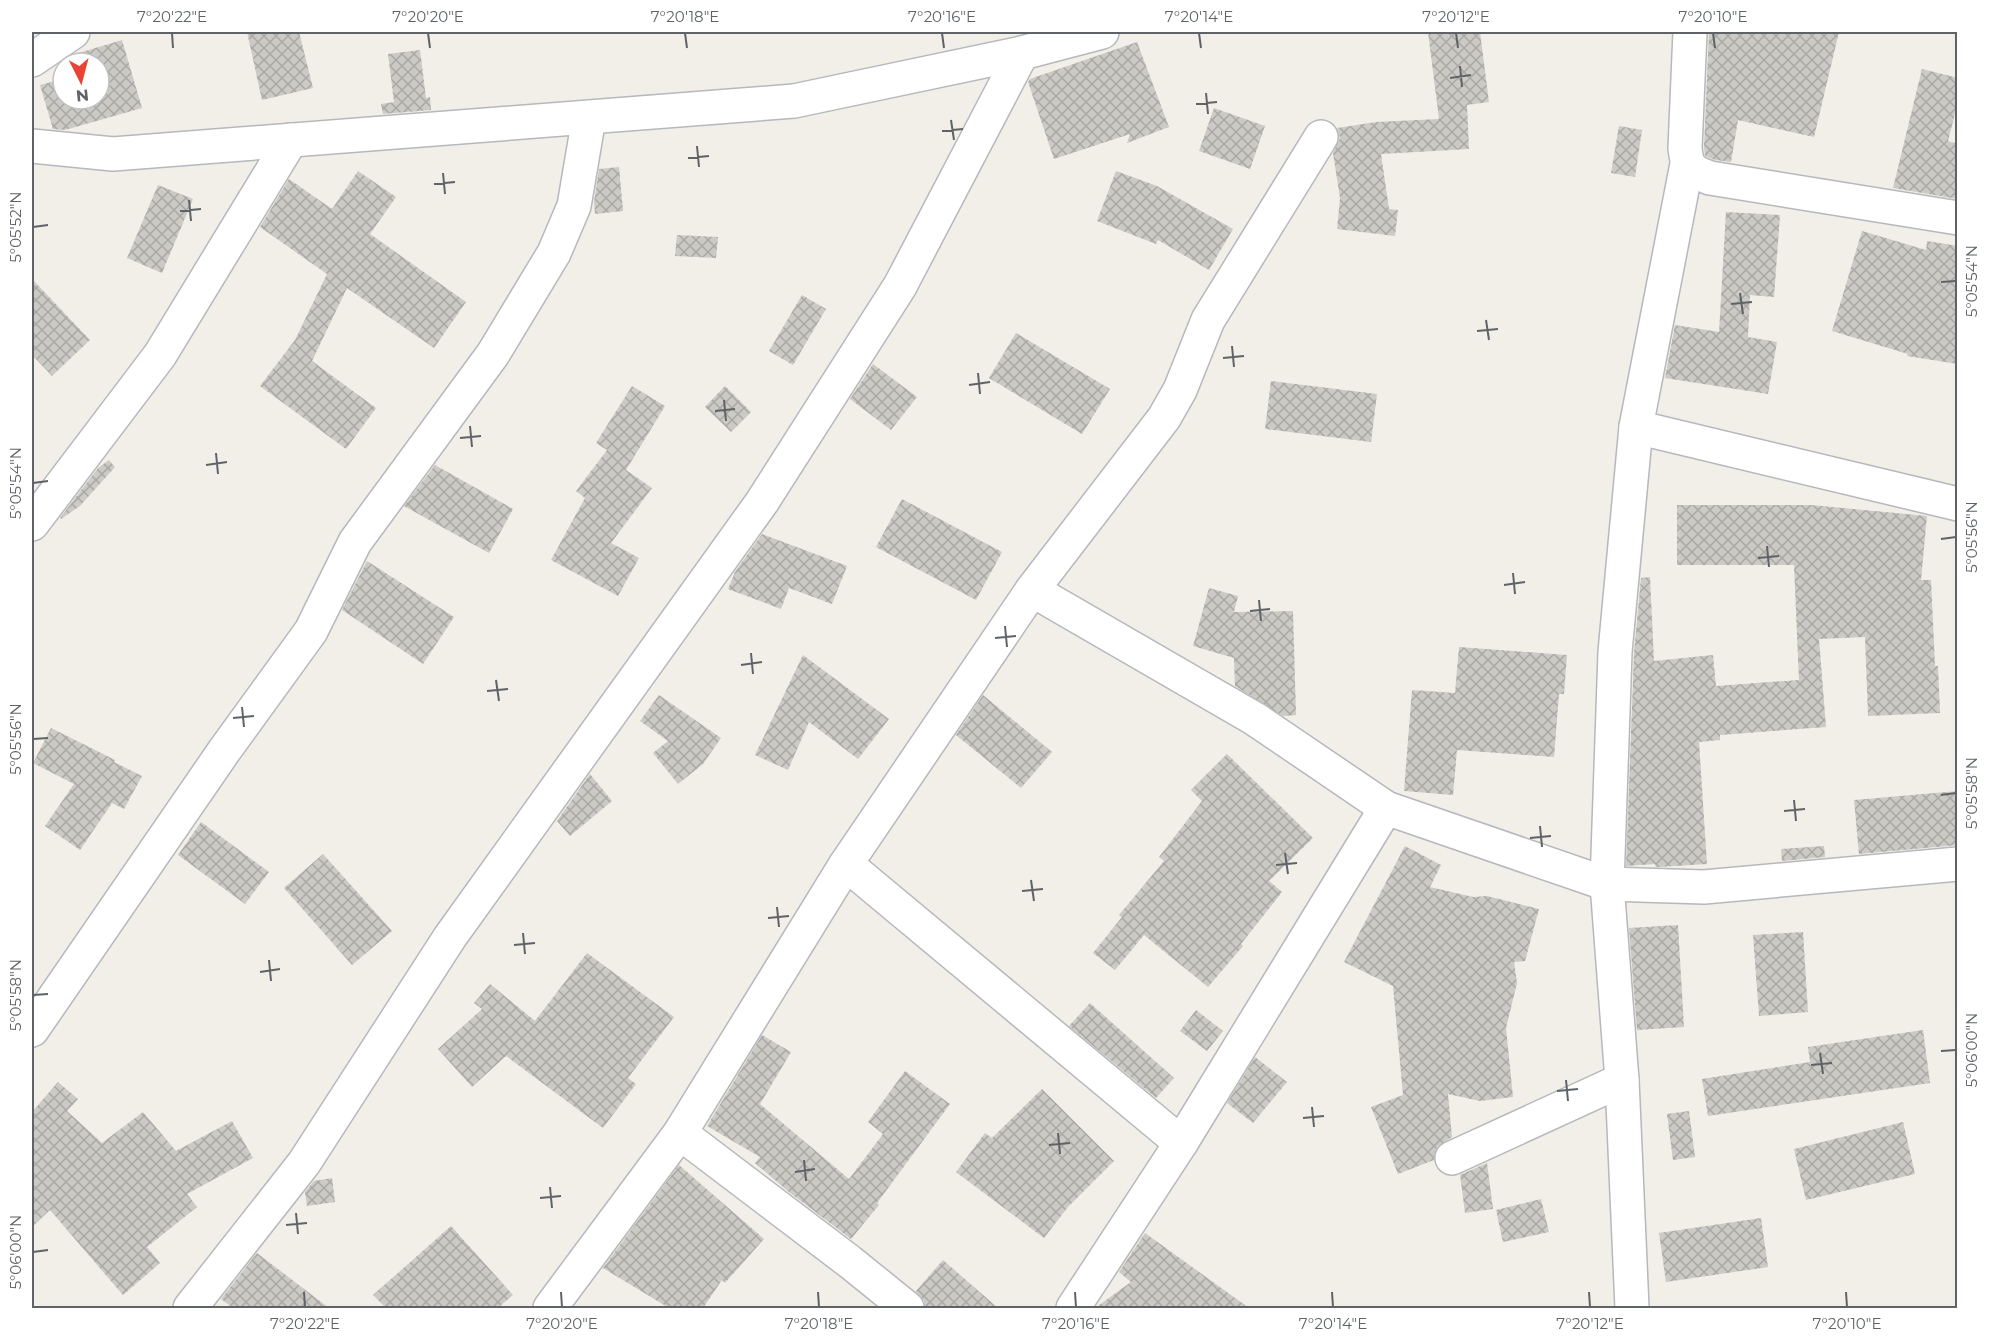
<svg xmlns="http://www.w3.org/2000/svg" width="1989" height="1340" viewBox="0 0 1989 1340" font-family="Montserrat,sans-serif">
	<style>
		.building { fill: url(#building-cross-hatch) }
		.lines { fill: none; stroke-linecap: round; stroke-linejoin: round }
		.minor-casing { stroke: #b5b8bc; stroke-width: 36 }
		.minor { stroke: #fff; stroke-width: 33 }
		.ticks { fill: none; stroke: #5f6368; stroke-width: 2 }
		.neatline { fill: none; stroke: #5f6368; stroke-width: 2 }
		.ticks-label { font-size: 15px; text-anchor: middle; fill: #5f6368 }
	</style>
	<defs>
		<pattern id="building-cross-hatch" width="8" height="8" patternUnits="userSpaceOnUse" patternTransform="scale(1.5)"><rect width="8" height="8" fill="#cccac5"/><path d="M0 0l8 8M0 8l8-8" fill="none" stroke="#a9a8a4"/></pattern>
	</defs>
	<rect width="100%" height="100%" fill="#f1efe8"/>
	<g class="building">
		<polygon points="247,32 299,32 313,88 262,100"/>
		<polygon points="1428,32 1480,32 1489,102 1467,105 1469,149 1381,154 1389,209 1398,210 1395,236 1337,229 1340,198 1333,153 1340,138 1337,128 1376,122 1439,119"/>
		<polygon points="1709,32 1839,32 1814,137 1738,120 1731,162 1715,160 1705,156 1704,147"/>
		<polygon points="122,40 142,108 65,130 53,129 40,85 63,79 63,99 99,99 99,63 74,63 72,55"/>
		<polygon points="1137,42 1169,127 1127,143 1130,134 1054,159 1028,82 1030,79"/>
		<polygon points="420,50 426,98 430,97 431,110 383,114 381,104 394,102 388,54"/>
		<polygon points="1922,69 1958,78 1958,102 1948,141 1958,144 1958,199 1893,188"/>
		<polygon points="1214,108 1265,126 1250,169 1199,151"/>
		<polygon points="1619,126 1642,130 1635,177 1611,173"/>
		<polygon points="619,167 623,211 595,214 594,202 599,169"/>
		<polygon points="358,171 396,197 370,234 466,302 434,348 347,288 312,361 376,408 346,449 260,386 295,340 327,274 260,227 289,179 332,209"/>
		<polygon points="1116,171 1157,186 1233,229 1209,270 1158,240 1156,244 1097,221"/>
		<polygon points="158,185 193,199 162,273 127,258"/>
		<polygon points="1726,212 1780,215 1774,297 1750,295 1748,337 1777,342 1768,394 1665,378 1675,325 1719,332"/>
		<polygon points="1862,231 1926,250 1927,241 1958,246 1958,364 1907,356 1908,354 1832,331"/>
		<polygon points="677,235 718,237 716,258 675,256"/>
		<polygon points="32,279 90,340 52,376 32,355"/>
		<polygon points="802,295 826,309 793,365 769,351"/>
		<polygon points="1016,333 1110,389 1082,434 989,378"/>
		<polygon points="873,364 917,397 891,430 850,399"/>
		<polygon points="1271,381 1377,394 1371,442 1265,429"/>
		<polygon points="632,386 665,406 626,470 652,488 611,543 639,558 618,596 551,560 585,498 576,491 607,450 596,443"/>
		<polygon points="725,386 751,412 731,432 705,407"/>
		<polygon points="109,460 115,467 80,506 61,519 60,518 98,468"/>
		<polygon points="435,465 513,509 489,553 404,506"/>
		<polygon points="902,499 1002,552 976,600 876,547"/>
		<polygon points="1677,505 1811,505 1927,516 1921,580 1931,580 1935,666 1938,666 1940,713 1868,716 1865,637 1819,639 1826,727 1720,735 1720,740 1699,742 1707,864 1659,867 1656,867 1655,864 1626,866 1634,653 1641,578 1650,577 1654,661 1713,655 1716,686 1799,680 1794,565 1677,565"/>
		<polygon points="762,534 847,566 832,604 789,588 781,609 728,589 735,572"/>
		<polygon points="367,561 454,617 423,664 342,610"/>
		<polygon points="1209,588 1238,596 1234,612 1293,611 1296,715 1283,716 1235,686 1234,658 1193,646"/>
		<polygon points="1459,647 1567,655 1564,694 1559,694 1554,757 1457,750 1453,795 1404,791 1412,690 1455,693"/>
		<polygon points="803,655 889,719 858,759 809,722 788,770 755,755"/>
		<polygon points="659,695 721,738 703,764 678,784 653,753 668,741 640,721"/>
		<polygon points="983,695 1052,752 1021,788 956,735"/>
		<polygon points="51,728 115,760 114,762 142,776 124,809 112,803 80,850 45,826 74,784 33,763"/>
		<polygon points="1227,754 1313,838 1269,881 1282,892 1241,944 1243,946 1208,987 1144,935 1115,970 1093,953 1122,917 1119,915 1164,861 1159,857 1202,801 1191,790"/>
		<polygon points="590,774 612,801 570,836 557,821"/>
		<polygon points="1958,791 1958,845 1859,854 1854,800"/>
		<polygon points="201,822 269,872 245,904 178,855"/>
		<polygon points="1405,846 1441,865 1430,887 1473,897 1487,896 1539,909 1525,961 1514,962 1517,983 1506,1028 1513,1097 1480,1101 1448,1094 1452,1137 1437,1147 1434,1160 1398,1174 1371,1107 1403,1095 1393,986 1344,962"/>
		<polygon points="1824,846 1825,857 1782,861 1781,849"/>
		<polygon points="323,854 392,931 352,965 284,888"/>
		<polygon points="1678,925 1684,1027 1637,1030 1629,928"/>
		<polygon points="1803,932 1808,1012 1759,1016 1753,935"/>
		<polygon points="587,953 674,1017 628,1078 636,1084 603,1128 506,1056 472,1087 438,1049 482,1009 474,1003 490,984 535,1021"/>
		<polygon points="1090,1003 1174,1078 1156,1098 1069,1026"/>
		<polygon points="1196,1010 1223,1031 1207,1051 1180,1031"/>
		<polygon points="1923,1030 1930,1083 1708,1116 1702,1079 1810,1062 1808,1047"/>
		<polygon points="762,1035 791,1052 760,1104 849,1179 883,1134 868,1122 905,1071 950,1104 877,1203 879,1205 851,1239 789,1192 755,1163 760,1157 707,1126"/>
		<polygon points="1255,1057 1287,1082 1253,1123 1227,1103"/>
		<polygon points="58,1082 78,1099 67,1111 102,1143 143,1112 176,1151 232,1121 253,1158 187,1194 197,1207 147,1247 160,1263 123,1295 50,1210 32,1227 32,1112"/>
		<polygon points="1042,1089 1114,1161 1068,1207 1044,1238 956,1172 985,1133 992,1138"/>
		<polygon points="1689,1111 1695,1157 1673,1160 1667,1114"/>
		<polygon points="1903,1122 1915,1174 1806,1200 1794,1149"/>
		<polygon points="1487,1163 1493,1209 1465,1213 1460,1175"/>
		<polygon points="679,1165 764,1239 725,1283 722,1280 703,1308 669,1308 603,1268"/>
		<polygon points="332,1178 335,1202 307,1206 305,1192 314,1181"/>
		<polygon points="1541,1199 1549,1232 1503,1242 1496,1210"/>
		<polygon points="1761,1218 1768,1267 1666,1282 1659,1233"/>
		<polygon points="451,1226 513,1295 498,1308 386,1308 373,1295"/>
		<polygon points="1145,1233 1249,1308 1095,1308 1131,1282 1119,1272"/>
		<polygon points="257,1253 329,1308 233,1308 221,1299"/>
		<polygon points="943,1260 998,1308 925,1308 924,1301 916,1291"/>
	</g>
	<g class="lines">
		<defs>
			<g id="minor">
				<path d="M1690,32l-5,116c2,20 6,23 25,30l248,40"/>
				<polyline points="32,60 73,32"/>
				<polyline points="32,146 113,154 794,101 1022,53 1102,32"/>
				<polyline points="1636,427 1958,504"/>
				<polyline points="32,524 160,355 291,140"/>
				<polyline points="1032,590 1255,719 1386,808 1607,884 1704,887 1958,864"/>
				<polyline points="846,864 1181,1143"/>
				<polyline points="32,1030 224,751 311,631 355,542 493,354 554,253 574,206 589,118"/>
				<polyline points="680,1133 850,1262 907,1308"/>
				<polyline points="1452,1158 1622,1080"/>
				<polyline points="190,1308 304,1163 450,937 762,502 900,286 1022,53"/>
				<polyline points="550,1308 680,1133 846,864 1032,590 1164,418 1180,390 1208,320 1321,137"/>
				<polyline points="1073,1308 1181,1143 1386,808"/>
				<polyline points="1632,1308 1622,1080 1607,884 1615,652 1636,427 1687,164"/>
			</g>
		</defs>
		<use href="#minor" class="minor-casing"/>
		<use href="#minor" class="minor"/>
	</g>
	<path class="ticks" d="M172,33l1,15M428,33l2,15M685,33l2,15M942,33l2,15M1199,33l2,15M1456,33l2,15M1713,33l2,15M1460,66l2,21M1450,78l21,-3M1206,93l2,21M1196,104l21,-2M951,120l3,20M942,131l21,-2M697,146l2,21M688,158l21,-2M443,173l2,21M434,184l21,-2M189,200l2,21M180,211l21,-2M33,227l15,-2M1941,282l15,-1M1740,293l3,21M1731,304l21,-2M1486,320l3,20M1477,331l21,-2M1232,346l2,21M1223,358l21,-2M978,373l2,21M969,385l21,-3M724,400l2,21M715,411l20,-2M470,426l2,21M460,438l21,-2M216,453l2,21M206,465l21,-3M33,483l15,-2M1941,539l15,-2M1767,546l2,21M1758,558l21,-2M1513,573l2,21M1504,585l21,-3M1259,600l2,21M1250,611l20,-2M1005,626l2,21M995,638l21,-2M751,653l2,21M741,665l21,-3M496,680l3,21M487,691l21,-2M242,707l2,20M233,718l21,-2M33,739l15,-1M1941,795l15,-2M1794,800l2,21M1784,811l21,-2M1540,826l2,21M1530,838l21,-2M1285,853l3,21M1276,865l21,-2M1031,880l3,21M1022,891l21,-2M777,907l2,20M768,918l21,-2M523,933l2,21M514,945l21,-2M269,960l2,21M260,972l20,-3M33,995l15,-1M1941,1051l15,-1M1820,1053l3,21M1811,1065l21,-2M1566,1080l2,21M1557,1091l21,-2M1312,1107l2,20M1303,1118l21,-2M1058,1133l2,21M1049,1145l21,-2M804,1160l2,21M795,1172l20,-3M550,1187l2,21M540,1198l21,-2M296,1213l2,21M286,1225l21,-2M33,1252l15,-2M304,1292l1,15M561,1292l1,15M818,1292l1,15M1075,1292l1,15M1332,1292l1,15M1589,1292l1,15M1846,1292l1,15"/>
	<rect width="1989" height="1340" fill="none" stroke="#ffffff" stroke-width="66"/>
	<g transform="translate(81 81) rotate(174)"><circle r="28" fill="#ffffff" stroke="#bfc1c3" stroke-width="1.5"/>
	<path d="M0-4.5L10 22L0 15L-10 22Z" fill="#ea4335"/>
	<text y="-9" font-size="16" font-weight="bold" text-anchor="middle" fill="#5f6368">N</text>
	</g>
	<rect x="33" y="33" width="1923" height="1274" class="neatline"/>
	<g class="ticks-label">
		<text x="172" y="22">7°20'22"E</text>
		<text x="428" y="22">7°20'20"E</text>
		<text x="685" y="22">7°20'18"E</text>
		<text x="942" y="22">7°20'16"E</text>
		<text x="1199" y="22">7°20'14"E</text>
		<text x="1456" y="22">7°20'12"E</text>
		<text x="1713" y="22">7°20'10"E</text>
		<text transform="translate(16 227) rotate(-90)" y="5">5°05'52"N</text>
		<text transform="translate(1972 281) rotate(-90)" y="5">5°05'54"N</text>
		<text transform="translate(16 483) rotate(-90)" y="5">5°05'54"N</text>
		<text transform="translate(1972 537) rotate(-90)" y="5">5°05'56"N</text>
		<text transform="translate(16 739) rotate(-90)" y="5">5°05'56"N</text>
		<text transform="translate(1972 793) rotate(-90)" y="5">5°05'58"N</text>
		<text transform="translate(16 995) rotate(-90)" y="5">5°05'58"N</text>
		<text transform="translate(1972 1050) rotate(-90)" y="5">5°06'00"N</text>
		<text transform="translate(16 1252) rotate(-90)" y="5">5°06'00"N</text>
		<text x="305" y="1329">7°20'22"E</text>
		<text x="562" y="1329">7°20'20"E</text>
		<text x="819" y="1329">7°20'18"E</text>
		<text x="1076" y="1329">7°20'16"E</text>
		<text x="1333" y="1329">7°20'14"E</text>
		<text x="1590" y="1329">7°20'12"E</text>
		<text x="1847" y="1329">7°20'10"E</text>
	</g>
</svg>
